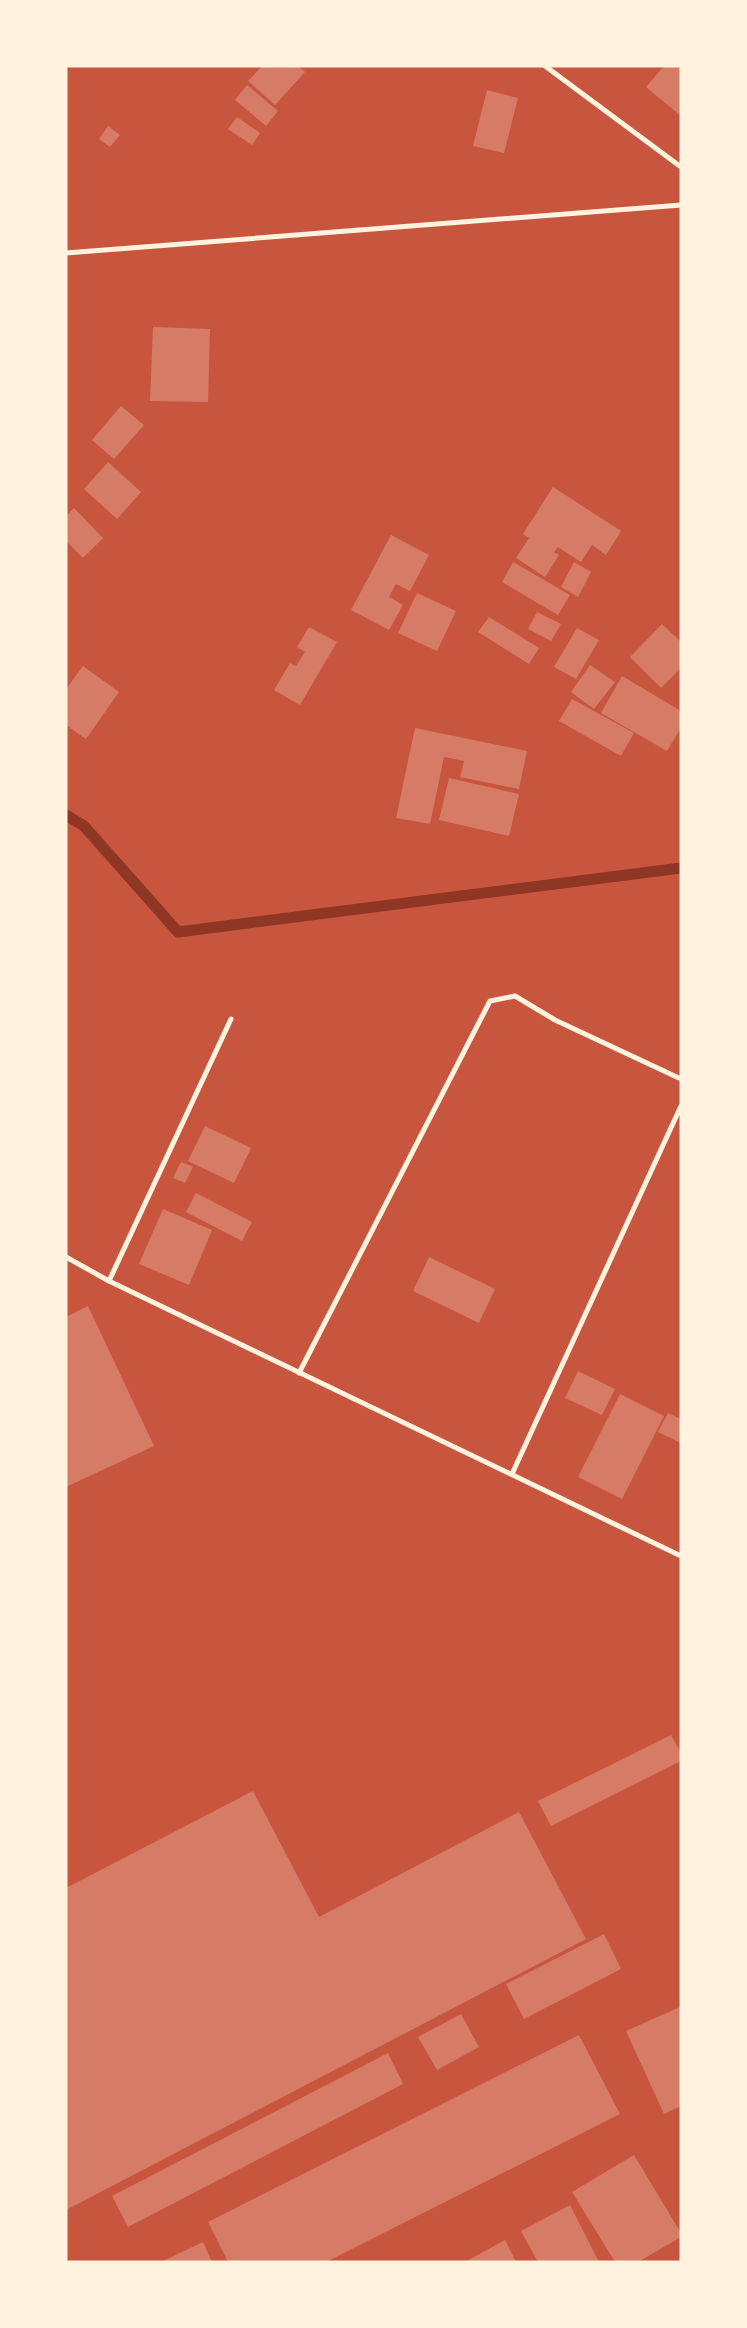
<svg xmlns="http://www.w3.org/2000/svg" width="747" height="2328" viewBox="0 0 747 2328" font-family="'IBM Plex Sans',sans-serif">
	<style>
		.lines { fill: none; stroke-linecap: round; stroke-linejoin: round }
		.stream { stroke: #8f3625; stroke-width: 11 }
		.building { fill: #d67c66 }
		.minor { stroke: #fff3e0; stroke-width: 5 }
	</style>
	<rect width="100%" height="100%" fill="#c8553d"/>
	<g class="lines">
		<polyline class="stream" points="66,815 84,826 178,932 681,868"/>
	</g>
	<g class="building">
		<polygon points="262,66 298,66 305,72 275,105 248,81"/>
		<polygon points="664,66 681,66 681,116 646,87"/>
		<polygon points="247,85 278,111 266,126 235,100"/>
		<polygon points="487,90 518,98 504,153 473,146"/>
		<polygon points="237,117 260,133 252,145 228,129"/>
		<polygon points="108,126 120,135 110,147 99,139"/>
		<polygon points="153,327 210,329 208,402 150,401"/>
		<polygon points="121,406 144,425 114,459 92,440"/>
		<polygon points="108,462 141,492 117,519 84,489"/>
		<polygon points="553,487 621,531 606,555 592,545 581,562 558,547 554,552 559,555 545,577 516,558 529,538 523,534"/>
		<polygon points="74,508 103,538 83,558 66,541 66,516"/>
		<polygon points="391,535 429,555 410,591 396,584 389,597 403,605 389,630 351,610"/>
		<polygon points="513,562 570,595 558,615 502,582"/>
		<polygon points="574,562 591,572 578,597 561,587"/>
		<polygon points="417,593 456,611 437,651 398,633"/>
		<polygon points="537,612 561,624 551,641 528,629"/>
		<polygon points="489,617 539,648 529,664 478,632"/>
		<polygon points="662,624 681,642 681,668 661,688 630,657"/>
		<polygon points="309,627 337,642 300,705 274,690 290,663 296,666 305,652 297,647"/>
		<polygon points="577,628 599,640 576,679 554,667"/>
		<polygon points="590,665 615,682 594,709 571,692"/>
		<polygon points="83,666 119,692 86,739 66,725 66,689"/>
		<polygon points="622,676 681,711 681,728 667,751 601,713"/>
		<polygon points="572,699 634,733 621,756 559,721"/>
		<polygon points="415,728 527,751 519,789 460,777 464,761 444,757 430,824 396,818"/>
		<polygon points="449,778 519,794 509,836 439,820"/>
		<polygon points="205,1126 251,1148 234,1183 188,1161"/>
		<polygon points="181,1162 193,1167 185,1183 173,1178"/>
		<polygon points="196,1193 252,1222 242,1241 186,1212"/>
		<polygon points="163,1209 212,1230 189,1285 139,1264"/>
		<polygon points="429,1257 495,1289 479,1323 413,1291"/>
		<polygon points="88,1306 154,1446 66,1487 66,1317"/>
		<polygon points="578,1371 615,1389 602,1415 565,1398"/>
		<polygon points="620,1394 664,1416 622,1499 578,1477"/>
		<polygon points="668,1413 681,1419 681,1443 658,1432"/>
		<polygon points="671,1735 681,1753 681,1761 551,1826 538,1801"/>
		<polygon points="253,1791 319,1917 519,1812 586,1939 66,2210 66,1888"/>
		<polygon points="604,1934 621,1969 524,2019 506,1984"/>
		<polygon points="680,2007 681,2106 664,2114 626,2031"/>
		<polygon points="461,2014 479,2047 437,2070 418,2037"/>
		<polygon points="579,2035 620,2114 326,2262 228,2262 208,2222"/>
		<polygon points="388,2053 403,2084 128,2227 112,2196"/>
		<polygon points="634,2155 681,2233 681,2237 638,2262 615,2262 572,2192"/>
		<polygon points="570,2205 599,2262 538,2262 521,2231"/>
		<polygon points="505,2240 516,2262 465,2262"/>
		<polygon points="203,2242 212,2262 161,2262"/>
	</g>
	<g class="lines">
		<g class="minor">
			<polyline points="545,66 681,167"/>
			<polyline points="66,253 681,205"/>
			<polyline points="66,1257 109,1281 681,1556"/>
			<polyline points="109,1281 231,1019"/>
			<polyline points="299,1373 490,1001 515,996 555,1020 681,1079"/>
			<polyline points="512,1474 681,1106"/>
		</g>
	</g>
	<rect width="747" height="2328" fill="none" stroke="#fff3e0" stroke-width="135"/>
</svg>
